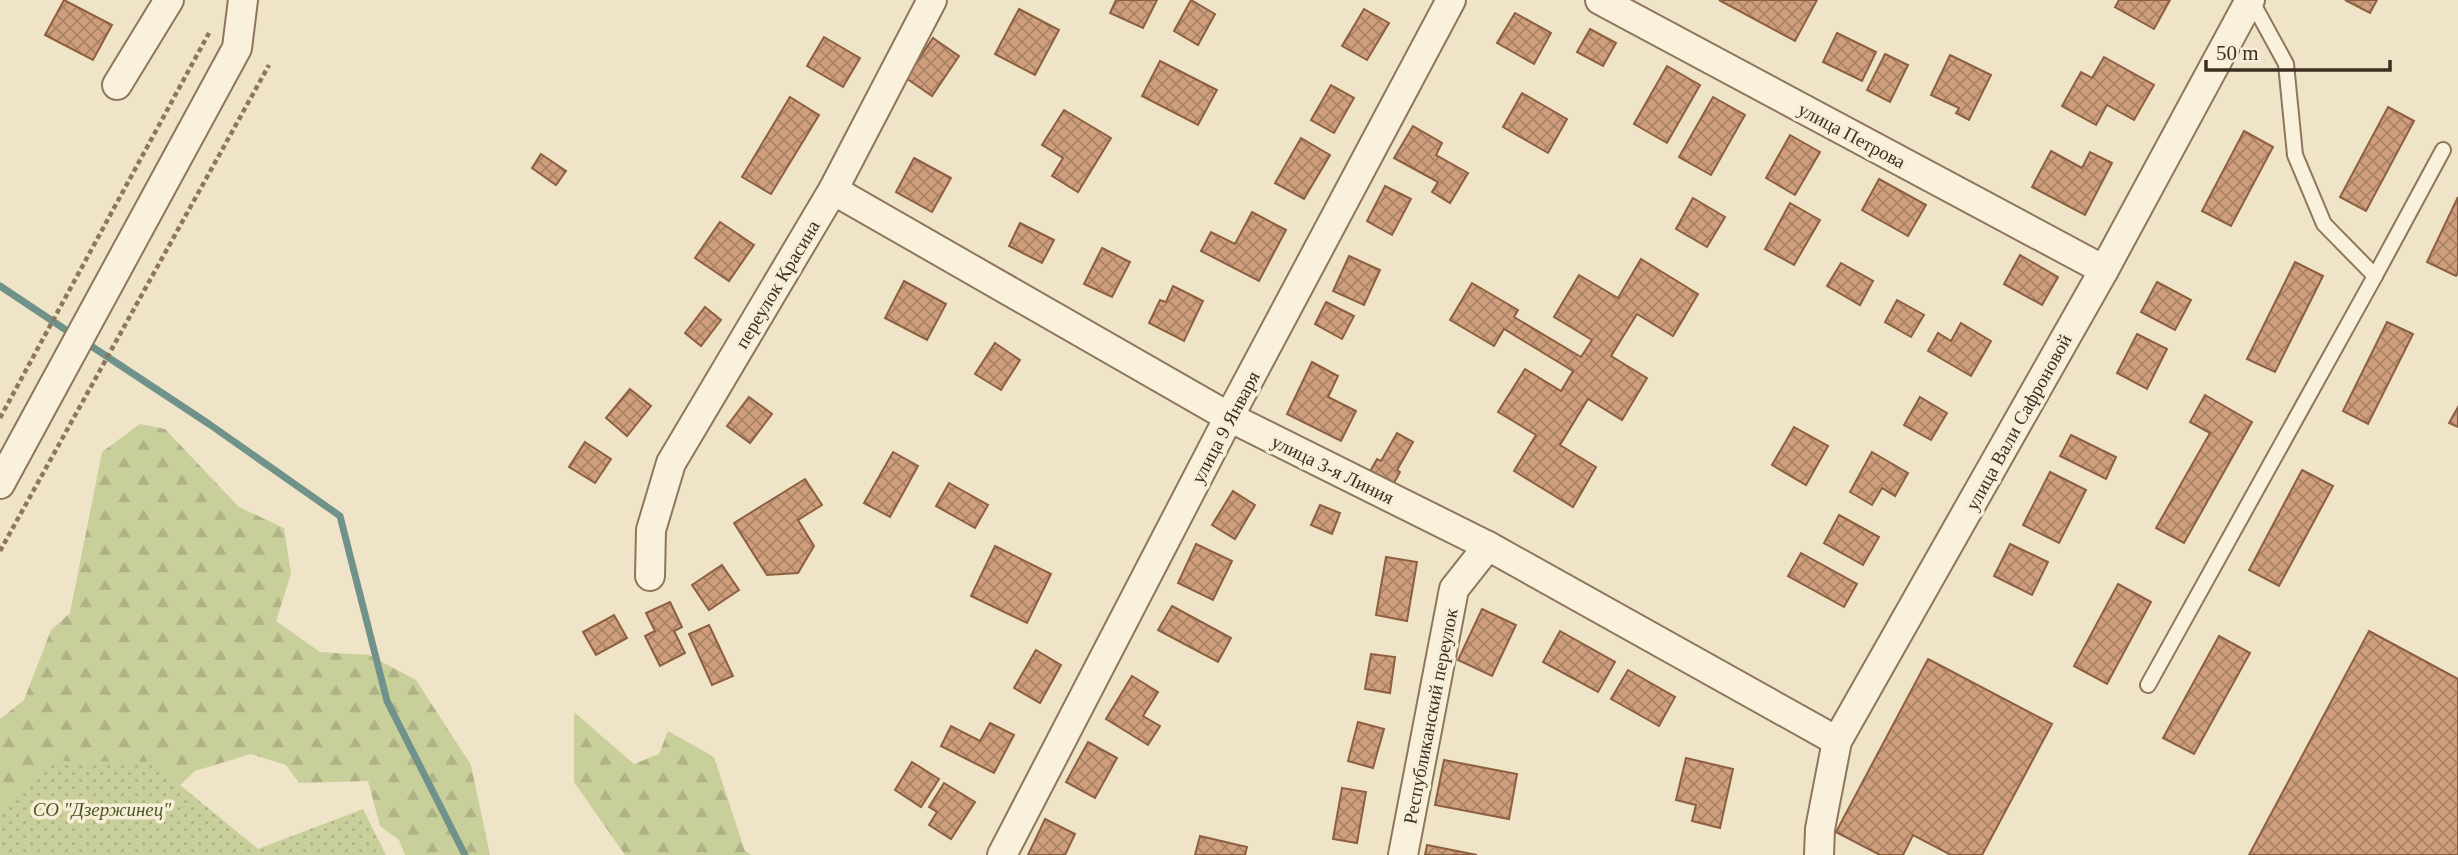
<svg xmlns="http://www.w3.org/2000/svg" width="2458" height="855" viewBox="0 0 2458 855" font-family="'Times New Roman',serif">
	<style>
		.forest { fill: url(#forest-firs) }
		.garden { fill: url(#garden-dots) }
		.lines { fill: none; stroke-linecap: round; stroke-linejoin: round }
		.stream { stroke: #6f938a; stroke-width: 7 }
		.building { fill: url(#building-cross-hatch); stroke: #8d5f41; stroke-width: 2 }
		.service-casing { stroke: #8d765c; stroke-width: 18 }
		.minor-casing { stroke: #8d765c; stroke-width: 32 }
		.path { stroke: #8d765c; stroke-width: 4.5; stroke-dasharray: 5 3.5; stroke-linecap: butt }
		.service { stroke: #faf1dc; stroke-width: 14 }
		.minor { stroke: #faf1dc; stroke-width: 28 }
		.labels { text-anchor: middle; stroke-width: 7; stroke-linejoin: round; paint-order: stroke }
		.street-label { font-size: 19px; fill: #3d2e20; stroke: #f7eed8 }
		.park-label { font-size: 19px; font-style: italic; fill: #4d5a26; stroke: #f7eed8 }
	</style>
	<defs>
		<pattern id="forest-firs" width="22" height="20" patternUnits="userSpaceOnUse" patternTransform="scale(1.75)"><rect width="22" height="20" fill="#c9cf9b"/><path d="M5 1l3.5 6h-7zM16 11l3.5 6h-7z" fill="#aeb285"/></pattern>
		<pattern id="garden-dots" width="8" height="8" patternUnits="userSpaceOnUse" patternTransform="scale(1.75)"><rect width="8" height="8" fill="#c9cf9b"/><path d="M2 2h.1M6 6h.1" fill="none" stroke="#aeb285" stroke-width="1.8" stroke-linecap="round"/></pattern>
		<pattern id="building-cross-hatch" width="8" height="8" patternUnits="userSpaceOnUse" patternTransform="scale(1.75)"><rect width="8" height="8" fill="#cf9f7d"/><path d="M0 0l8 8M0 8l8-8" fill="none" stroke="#a98266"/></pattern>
	</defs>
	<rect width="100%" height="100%" fill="#f0e4c8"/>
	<g class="forest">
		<polygon points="140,424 165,429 239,507 284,528 291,574 276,621 320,652 369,655 416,680 471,765 490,855 405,855 399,840 380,826 368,781 299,783 286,765 251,754 195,771 141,823 0,855 0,719 24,700 51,630 70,613 102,452"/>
		<polygon points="574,712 634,764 659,754 668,731 714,757 745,851 752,855 625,855 574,782"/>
	</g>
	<polygon class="garden" points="57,761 152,762 258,849 363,809 386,855 0,855 0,815"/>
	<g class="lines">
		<g class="stream">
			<polyline points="0,286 75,336"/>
			<polyline points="85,342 209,424 340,516 387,701 465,855"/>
		</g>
	</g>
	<g class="building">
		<polygon points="64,0 112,25 93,60 45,35"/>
		<polygon points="1116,0 1157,0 1143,28 1110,13"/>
		<polygon points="1191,0 1215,14 1198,45 1174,31"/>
		<polygon points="1719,0 1817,0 1795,41"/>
		<polygon points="2119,0 2170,0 2154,29 2115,7"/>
		<polygon points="2345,0 2377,0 2370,13"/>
		<polygon points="1019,9 1059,30 1035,75 995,54"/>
		<polygon points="1364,9 1389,23 1367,60 1342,46"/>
		<polygon points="1515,13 1551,33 1534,64 1497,43"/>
		<polygon points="1590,29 1616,43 1603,66 1577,52"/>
		<polygon points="1837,33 1876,52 1862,81 1823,62"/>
		<polygon points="824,37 860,58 843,87 807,66"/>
		<polygon points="933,38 959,56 932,96 906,78"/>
		<polygon points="1885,54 1908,65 1890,102 1867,90"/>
		<polygon points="1950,55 1991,75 1969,120 1956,113 1959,108 1931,95"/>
		<polygon points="2104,57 2154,85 2134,120 2107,105 2096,125 2062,106 2081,72 2092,78"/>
		<polygon points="1160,61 1217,90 1198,125 1142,96"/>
		<polygon points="1667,66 1700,85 1667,143 1634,124"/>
		<polygon points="1331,85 1354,98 1334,133 1311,120"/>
		<polygon points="1522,93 1567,119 1548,153 1503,127"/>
		<polygon points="790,97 819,115 771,194 742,177"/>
		<polygon points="1713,97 1745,115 1711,175 1679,157"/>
		<polygon points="2388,107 2414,121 2366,211 2340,197"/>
		<polygon points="1064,110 1111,138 1078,192 1052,176 1063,158 1042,145"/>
		<polygon points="1413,126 1442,143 1436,155 1468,173 1450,203 1432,192 1438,182 1394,158"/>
		<polygon points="2244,131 2273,147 2231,226 2202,211"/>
		<polygon points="1790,135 1820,152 1795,195 1766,178"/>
		<polygon points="1301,138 1330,155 1304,199 1275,183"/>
		<polygon points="2051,151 2082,168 2090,152 2112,163 2085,215 2032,187"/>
		<polygon points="541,154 566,171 556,185 532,168"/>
		<polygon points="914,158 951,178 932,212 896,192"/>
		<polygon points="1879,179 1926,205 1908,236 1862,210"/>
		<polygon points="1385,186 1411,199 1392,235 1367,221"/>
		<polygon points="2458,197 2458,273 2456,276 2427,262"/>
		<polygon points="1693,198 1725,217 1707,247 1676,229"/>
		<polygon points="1790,203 1820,220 1794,265 1765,249"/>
		<polygon points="1252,212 1286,230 1259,281 1201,251 1211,232 1235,244"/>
		<polygon points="720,222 754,245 729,281 695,258"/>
		<polygon points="1020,223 1054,240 1042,263 1009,246"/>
		<polygon points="1102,248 1130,262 1112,297 1084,284"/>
		<polygon points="2020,255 2058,277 2042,305 2004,284"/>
		<polygon points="1349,256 1380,270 1364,305 1333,291"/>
		<polygon points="1641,259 1698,294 1673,336 1637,314 1611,356 1647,378 1622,420 1588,399 1560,445 1596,467 1573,507 1514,471 1536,435 1498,412 1525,369 1561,391 1573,371 1504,329 1494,346 1450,320 1472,283 1518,310 1514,317 1581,357 1592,340 1554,317 1579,275 1618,298"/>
		<polygon points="2295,262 2323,276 2275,372 2247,359"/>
		<polygon points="1841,263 1873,281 1860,305 1827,286"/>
		<polygon points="904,281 946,304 927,340 885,318"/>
		<polygon points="2157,282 2191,300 2175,330 2141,312"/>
		<polygon points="1173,286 1203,301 1184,341 1149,323 1160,300 1166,302"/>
		<polygon points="1897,300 1924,315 1911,337 1885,322"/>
		<polygon points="1326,302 1354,316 1342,339 1315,324"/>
		<polygon points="705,307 721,320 701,346 685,333"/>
		<polygon points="2387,322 2413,334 2368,424 2343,411"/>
		<polygon points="1961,323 1991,341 1971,376 1928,351 1938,333 1951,341"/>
		<polygon points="2137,334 2167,349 2147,389 2117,373"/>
		<polygon points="995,343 1020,360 1001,390 975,374"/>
		<polygon points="1312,362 1338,376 1328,397 1356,411 1341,441 1287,414"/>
		<polygon points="630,389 651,406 627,436 606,418"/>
		<polygon points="2205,395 2252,422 2184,543 2156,528 2210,433 2190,422"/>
		<polygon points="749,397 772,414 750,443 727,426"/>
		<polygon points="1920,397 1947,413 1931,440 1904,425"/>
		<polygon points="2458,407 2458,427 2449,423"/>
		<polygon points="1794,427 1828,446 1806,485 1772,465"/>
		<polygon points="1397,433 1413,442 1397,470 1400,472 1391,488 1368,475 1377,459 1381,461"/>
		<polygon points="2071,435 2116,457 2106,479 2060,456"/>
		<polygon points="585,442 611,459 595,483 569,467"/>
		<polygon points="893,452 918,466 890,517 864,503"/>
		<polygon points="1872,452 1908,473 1895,496 1882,488 1872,505 1850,492"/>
		<polygon points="2302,470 2333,486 2279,586 2249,570"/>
		<polygon points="2050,472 2086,490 2059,543 2023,525"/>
		<polygon points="805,479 822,505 798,520 814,546 798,573 767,575 734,523"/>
		<polygon points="949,483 988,505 975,528 936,506"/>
		<polygon points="1233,491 1255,505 1235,539 1212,525"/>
		<polygon points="1320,505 1340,513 1332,534 1311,525"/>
		<polygon points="1839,515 1879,537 1863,565 1824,543"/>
		<polygon points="1196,544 1232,561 1213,600 1178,583"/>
		<polygon points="2010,544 2048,562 2032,595 1994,576"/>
		<polygon points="995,546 1051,574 1027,623 971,596"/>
		<polygon points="1801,553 1857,584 1844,607 1788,576"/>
		<polygon points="1386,557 1417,562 1407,621 1376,615"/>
		<polygon points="722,565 739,590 709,610 692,585"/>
		<polygon points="2118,584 2151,602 2107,684 2074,666"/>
		<polygon points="670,602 682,627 674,631 685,653 660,666 645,636 655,631 646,613"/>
		<polygon points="1172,606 1231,638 1218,662 1158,630"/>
		<polygon points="1482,609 1516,625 1492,676 1458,660"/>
		<polygon points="614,615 627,638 596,655 583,632"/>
		<polygon points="709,625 733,676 712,685 689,634"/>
		<polygon points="1560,631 1615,662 1598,692 1543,662"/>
		<polygon points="2369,631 2458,679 2458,855 2249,855"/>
		<polygon points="2219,636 2250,653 2194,754 2163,738"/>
		<polygon points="1036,650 1061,665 1040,703 1014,688"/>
		<polygon points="1371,654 1395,657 1390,693 1365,689"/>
		<polygon points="1928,659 2052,724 1982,855 1951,855 1913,835 1903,855 1880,855 1836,832"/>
		<polygon points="1628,670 1675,697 1659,726 1611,699"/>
		<polygon points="1132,676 1158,692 1143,716 1160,726 1148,745 1106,719"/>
		<polygon points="1358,722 1384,729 1373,768 1348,761"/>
		<polygon points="990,723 1014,735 994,773 941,746 951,726 980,741"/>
		<polygon points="1088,742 1117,758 1095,798 1066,782"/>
		<polygon points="1686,758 1733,769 1720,828 1692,821 1696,805 1676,800"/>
		<polygon points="1444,760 1517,774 1509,819 1435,805"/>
		<polygon points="912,762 939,779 921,807 895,790"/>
		<polygon points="944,783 975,802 951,839 929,825 937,812 929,807"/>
		<polygon points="1342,788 1366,792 1357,843 1333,839"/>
		<polygon points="1045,819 1075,834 1065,855 1028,855"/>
		<polygon points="1200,836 1247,847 1245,855 1195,855"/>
		<polygon points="1427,845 1477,855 1425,855"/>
	</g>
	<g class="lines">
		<defs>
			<g id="service">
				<polyline points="2375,276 2443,150"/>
				<polyline points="2148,685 2375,276 2324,224 2295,155 2286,64 2251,0"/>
			</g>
			<g id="minor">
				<polyline points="1600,0 2104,270"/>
				<polyline points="117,85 169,0"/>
				<polyline points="833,190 1229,417 1488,546 1837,741"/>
				<polyline points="0,484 237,48 243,0"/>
				<polyline points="650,576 651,530 671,463 833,190 932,0"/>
				<polyline points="1002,855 1229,417 1451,0"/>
				<polyline points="1403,855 1454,589 1488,546"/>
				<polyline points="1819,855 1820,829 1837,741 2104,270 2250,0"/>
			</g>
		</defs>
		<use href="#service" class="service-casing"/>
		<use href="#minor" class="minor-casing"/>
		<g class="path">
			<polyline points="0,418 209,33"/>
			<polyline points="0,551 269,65"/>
		</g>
		<use href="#service" class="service"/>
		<use href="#minor" class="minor"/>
	</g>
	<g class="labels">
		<g class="street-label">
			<text transform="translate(1852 135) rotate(28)" y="7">улица Петрова</text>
			<text transform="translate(777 284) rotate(-59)" y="7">переулок Красина</text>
			<text transform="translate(2018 422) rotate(-61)" y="7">улица Вали Сафроновой</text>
			<text transform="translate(1225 427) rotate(-62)" y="7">улица 9 Января</text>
			<text transform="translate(1333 469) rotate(26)" y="7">улица 3-я Линия</text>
			<text transform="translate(1430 716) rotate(-79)" y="7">Республиканский переулок</text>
		</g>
		<g class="park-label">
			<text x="102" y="816">СО "Дзержинец"</text>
		</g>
	</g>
	<path d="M2206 60v10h184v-10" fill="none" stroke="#3d2e20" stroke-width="3.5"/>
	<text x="2216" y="60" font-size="21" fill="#3d2e20" stroke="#f7eed8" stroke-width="5" paint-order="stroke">50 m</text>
</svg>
